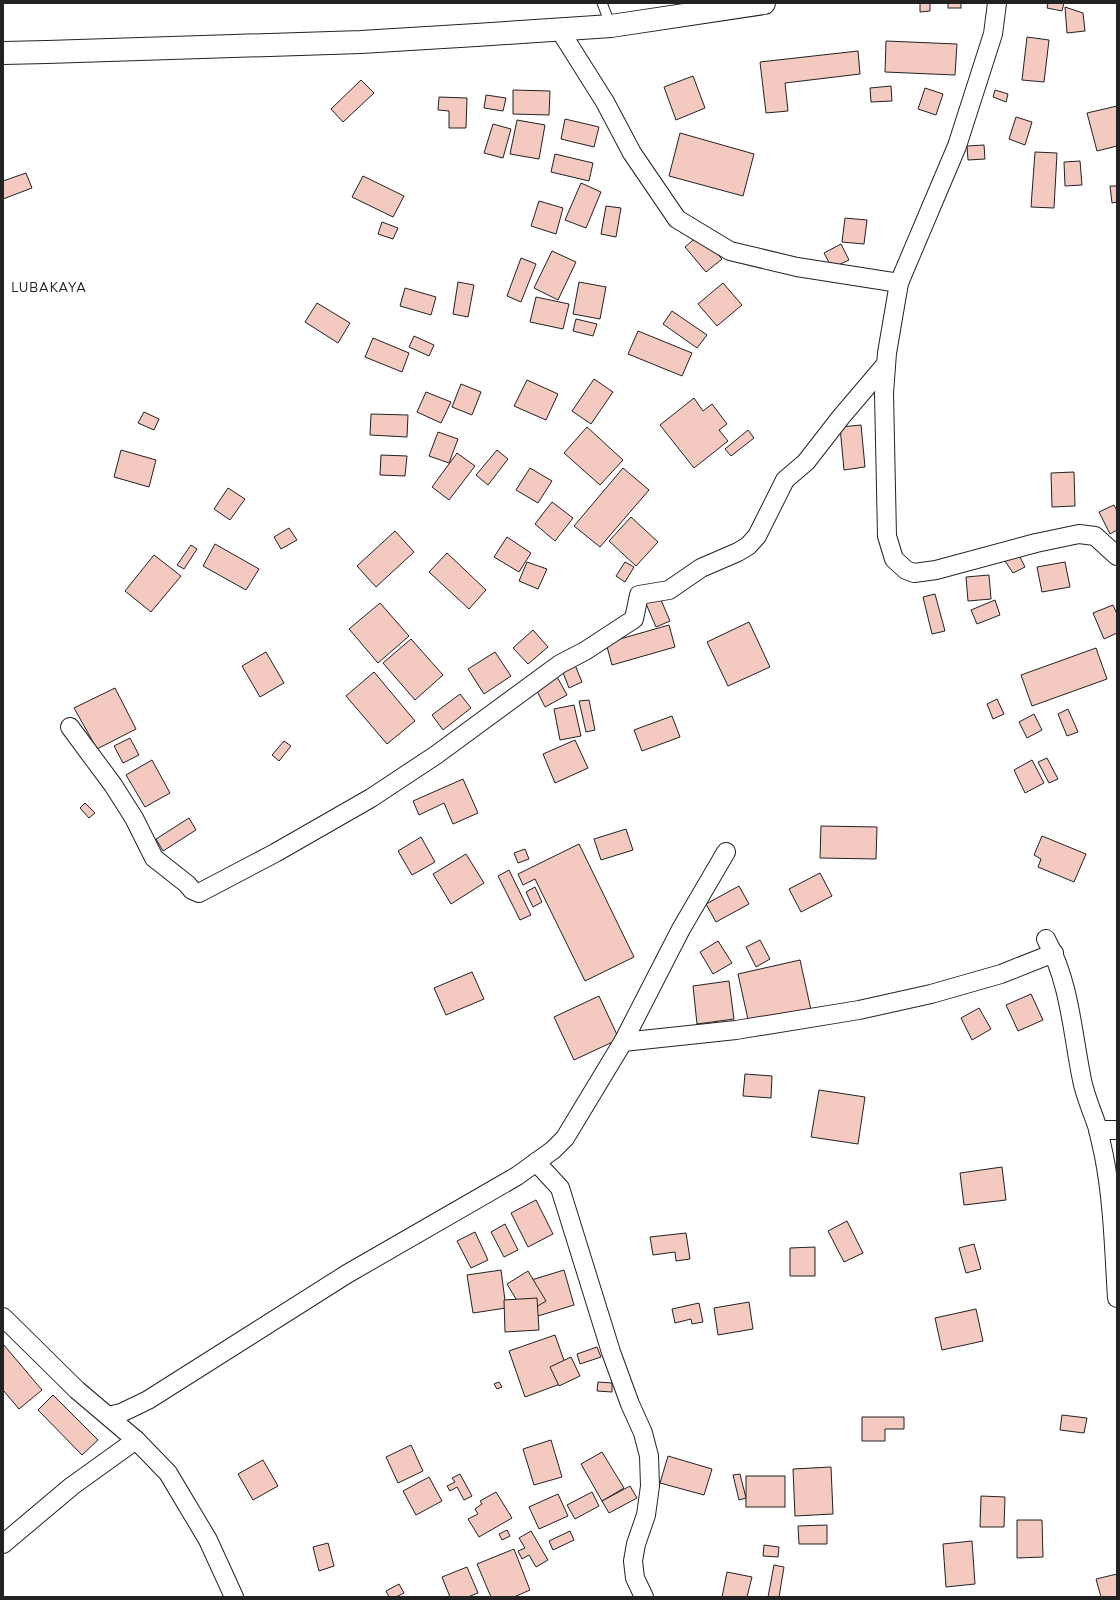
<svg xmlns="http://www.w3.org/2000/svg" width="1120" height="1600" viewBox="0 0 1120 1600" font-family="Mulish,sans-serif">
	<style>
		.building { fill: #f3c9c0; stroke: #222 }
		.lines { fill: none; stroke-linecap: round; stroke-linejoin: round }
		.service-casing { stroke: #222; stroke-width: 11 }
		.minor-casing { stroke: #222; stroke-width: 20 }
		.primary-casing { stroke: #222; stroke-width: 24 }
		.service { stroke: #fff; stroke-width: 9 }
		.minor { stroke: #fff; stroke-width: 18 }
		.primary { stroke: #fff; stroke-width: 22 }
		.labels { text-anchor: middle; stroke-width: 3; stroke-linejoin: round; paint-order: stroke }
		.quarter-label { font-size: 13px; letter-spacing: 1px; fill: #222; stroke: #fff }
	</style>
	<rect width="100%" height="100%" fill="#fff"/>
	<g class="building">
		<polygon points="920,3 930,3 930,11 920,12"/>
		<rect x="948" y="3" width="13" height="5"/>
		<polygon points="1048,3 1064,3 1062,11 1047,8"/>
		<polygon points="1065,7 1083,13 1085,31 1067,33"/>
		<polygon points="1027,37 1049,40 1044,82 1022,80"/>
		<polygon points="886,41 957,44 955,75 885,72"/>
		<polygon points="858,51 860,74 785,83 788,111 766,113 760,62"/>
		<polygon points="693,76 705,108 676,120 664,87"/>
		<polygon points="361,80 374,93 343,122 331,109"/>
		<polygon points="891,86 892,101 871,102 870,88"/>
		<polygon points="925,88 943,94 936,115 918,109"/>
		<polygon points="513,90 550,91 549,115 513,114"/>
		<polygon points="995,90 1008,94 1006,102 993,97"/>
		<polygon points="486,95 506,98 503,111 484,108"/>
		<polygon points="439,97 467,98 466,128 449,128 449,111 438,110"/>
		<polygon points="1117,106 1117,146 1097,151 1087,113"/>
		<polygon points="1016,117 1032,122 1025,145 1009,139"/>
		<polygon points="565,119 599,127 594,147 561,139"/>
		<polygon points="517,120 545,125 539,159 510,154"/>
		<polygon points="493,124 511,129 503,158 484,153"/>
		<polygon points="680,133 754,154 743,196 669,176"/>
		<polygon points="984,145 985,159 968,160 967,146"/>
		<polygon points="1035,152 1057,153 1054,208 1031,207"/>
		<polygon points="555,154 593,163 589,181 551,172"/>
		<polygon points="1080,161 1082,185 1065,186 1064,162"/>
		<polygon points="26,173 32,188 3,199 3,181"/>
		<polygon points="363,176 404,196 393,217 352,197"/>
		<polygon points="581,183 601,192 586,228 565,220"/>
		<polygon points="1110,186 1117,186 1117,202 1112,203"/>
		<polygon points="539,201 563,208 556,234 531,226"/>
		<polygon points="606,206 621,208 616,237 601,234"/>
		<polygon points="845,218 867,220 864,244 842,242"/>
		<polygon points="382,222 398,228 393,239 378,234"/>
		<polygon points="700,234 722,259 706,272 685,247"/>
		<polygon points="841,244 849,260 832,268 824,253"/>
		<polygon points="552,251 576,262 558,300 534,288"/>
		<polygon points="521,258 536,264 521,302 507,296"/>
		<polygon points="458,282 474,285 468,317 453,314"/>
		<polygon points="579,282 606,287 600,319 573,314"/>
		<polygon points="723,283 742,305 717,326 698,304"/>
		<polygon points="405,288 436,297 431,315 400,306"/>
		<polygon points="536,297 569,304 563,329 530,322"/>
		<polygon points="317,303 350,323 338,343 305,322"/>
		<polygon points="672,311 707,335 697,348 663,324"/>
		<polygon points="576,319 597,324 593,336 573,331"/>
		<polygon points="638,331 692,353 682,376 628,354"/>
		<polygon points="414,336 434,345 429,356 409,347"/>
		<polygon points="373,338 409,353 402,372 365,357"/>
		<polygon points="594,379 613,392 591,424 572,411"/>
		<polygon points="527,380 558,394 546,420 514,406"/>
		<polygon points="461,384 481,392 472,415 452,407"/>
		<polygon points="426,392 451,402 441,423 417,412"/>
		<polygon points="694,398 703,411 712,404 727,424 719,430 728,441 694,468 660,425"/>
		<polygon points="144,412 159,419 154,430 138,423"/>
		<polygon points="371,414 408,415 407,437 370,435"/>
		<polygon points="861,425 865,467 844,470 840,427"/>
		<polygon points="587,427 623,460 600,485 564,453"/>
		<polygon points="748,430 754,438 731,456 725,449"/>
		<polygon points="438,432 458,439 449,463 429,456"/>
		<polygon points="121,450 156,460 149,487 114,477"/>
		<polygon points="497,450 508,459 488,485 476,475"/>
		<polygon points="457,453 475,466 449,500 432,487"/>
		<polygon points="381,455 407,456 405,476 380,475"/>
		<polygon points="530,468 552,481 538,503 516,490"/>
		<polygon points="623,468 649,490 600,547 574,526"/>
		<polygon points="1074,472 1075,506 1052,507 1051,473"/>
		<polygon points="228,488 245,499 230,520 214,509"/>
		<polygon points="552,502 573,518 555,541 535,524"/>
		<polygon points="1114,505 1117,511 1117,530 1110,534 1099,512"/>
		<polygon points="631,517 658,542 636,566 609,541"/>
		<polygon points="289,528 297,540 281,549 274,537"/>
		<polygon points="395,531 414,552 376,587 357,566"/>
		<polygon points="507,537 531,553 519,572 494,557"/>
		<polygon points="215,544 259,569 246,590 203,566"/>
		<polygon points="191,545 197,549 184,569 177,565"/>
		<polygon points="447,553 486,590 469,609 429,572"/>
		<polygon points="1018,553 1025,567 1013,573 1005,561"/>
		<polygon points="154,555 181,576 151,612 125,591"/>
		<polygon points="527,562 547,569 538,589 519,581"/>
		<polygon points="625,562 634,567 625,582 616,576"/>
		<polygon points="1065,562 1070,587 1042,592 1037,567"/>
		<polygon points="989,575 991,599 968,601 966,577"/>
		<polygon points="658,593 670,621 656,627 644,599"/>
		<polygon points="935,594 945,631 932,634 923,597"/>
		<polygon points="995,600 1000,615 977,624 971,610"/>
		<polygon points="380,603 409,636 378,663 349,629"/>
		<polygon points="1113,605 1117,614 1117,633 1104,639 1093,613"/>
		<polygon points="749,622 770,667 728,686 707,642"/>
		<polygon points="669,625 675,647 612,665 606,643"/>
		<polygon points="533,630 548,647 528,664 513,648"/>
		<polygon points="411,639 443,675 415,700 383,663"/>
		<polygon points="1096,648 1107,679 1032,706 1021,675"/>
		<polygon points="266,652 284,683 260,697 242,666"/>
		<polygon points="495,652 511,676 484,694 468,669"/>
		<polygon points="575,665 582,682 569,688 562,670"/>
		<polygon points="374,672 415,721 387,744 346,696"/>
		<polygon points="555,673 567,695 545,707 534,685"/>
		<polygon points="115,688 136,729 97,749 74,708"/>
		<polygon points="460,694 471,708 443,730 432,715"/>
		<polygon points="997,699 1004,714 993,719 987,704"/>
		<polygon points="589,700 595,730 586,732 579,701"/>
		<polygon points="574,705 581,736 560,740 554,709"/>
		<polygon points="1068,709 1078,732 1067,736 1058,714"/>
		<polygon points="1034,714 1042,730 1027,738 1019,722"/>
		<polygon points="672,716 680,737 642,751 634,730"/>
		<polygon points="130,738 139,755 123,763 114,746"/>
		<polygon points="575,740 588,768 555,783 543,754"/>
		<polygon points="284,741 291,746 279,761 272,755"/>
		<polygon points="1047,758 1058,779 1049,783 1038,762"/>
		<polygon points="152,760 170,793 145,807 126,775"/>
		<polygon points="1032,760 1044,783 1025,793 1014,770"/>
		<polygon points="463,779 478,813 453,824 444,803 419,815 413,801"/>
		<polygon points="85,803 95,813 89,818 80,808"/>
		<polygon points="189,818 196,830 163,851 156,839"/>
		<polygon points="821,826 877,827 876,859 820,858"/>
		<polygon points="626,829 633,850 601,860 594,839"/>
		<polygon points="1042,836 1086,854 1074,882 1038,867 1041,859 1034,855"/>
		<polygon points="421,837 435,862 412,875 398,851"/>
		<polygon points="579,844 634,957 585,981 535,879 523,885 518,874"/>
		<polygon points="525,849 529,859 518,863 514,853"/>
		<polygon points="466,854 484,883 451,904 433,874"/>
		<polygon points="509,870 531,915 520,920 498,876"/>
		<polygon points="820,873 832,896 801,912 789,889"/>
		<polygon points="739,886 749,904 716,922 706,904"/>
		<polygon points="535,887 542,902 533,907 526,892"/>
		<polygon points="760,940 770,959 756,967 746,947"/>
		<polygon points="718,941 732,963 713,974 700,952"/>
		<polygon points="800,960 811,1010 749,1024 738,974"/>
		<polygon points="472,972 484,999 446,1015 434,988"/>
		<polygon points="729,981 734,1019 697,1024 693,986"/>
		<polygon points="1031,994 1043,1020 1018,1031 1006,1005"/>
		<polygon points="599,996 619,1039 574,1060 554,1017"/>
		<polygon points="979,1008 991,1029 972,1040 961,1018"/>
		<polygon points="745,1074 772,1076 771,1098 743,1096"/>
		<polygon points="819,1090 865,1097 858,1144 811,1137"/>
		<polygon points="1002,1167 1006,1200 964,1205 960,1173"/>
		<polygon points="536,1200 553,1234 528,1247 511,1213"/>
		<polygon points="847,1221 863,1253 844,1262 828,1231"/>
		<polygon points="505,1224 518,1250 504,1257 491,1232"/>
		<polygon points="475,1232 488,1260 471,1268 457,1241"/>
		<polygon points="686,1233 690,1259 676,1261 675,1252 653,1255 650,1237"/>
		<polygon points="974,1244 981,1269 966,1273 959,1248"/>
		<polygon points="815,1247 815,1276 790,1276 790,1248"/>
		<polygon points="501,1270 506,1308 473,1313 467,1275"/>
		<polygon points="564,1270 574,1305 525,1320 515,1285"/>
		<polygon points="528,1271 546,1301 525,1314 507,1284"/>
		<polygon points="537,1298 539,1330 505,1332 504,1300"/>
		<polygon points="749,1302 753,1329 718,1335 714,1308"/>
		<polygon points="699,1303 703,1322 692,1324 691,1319 675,1323 672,1309"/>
		<polygon points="976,1309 983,1341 942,1350 935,1318"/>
		<polygon points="555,1335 571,1380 525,1397 509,1351"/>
		<polygon points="3,1344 42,1390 19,1409 3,1390"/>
		<polygon points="597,1347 601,1357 580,1364 577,1354"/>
		<polygon points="571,1357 580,1376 559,1386 550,1367"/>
		<polygon points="499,1382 502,1387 497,1389 494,1384"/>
		<polygon points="598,1382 612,1383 612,1392 597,1391"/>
		<polygon points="53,1395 98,1440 82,1455 38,1410"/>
		<polygon points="1062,1415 1087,1418 1084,1433 1060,1430"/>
		<polygon points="862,1417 904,1417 904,1429 885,1429 885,1441 862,1441"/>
		<polygon points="551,1440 562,1477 534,1485 523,1449"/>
		<polygon points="411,1445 423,1471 398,1483 386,1457"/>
		<polygon points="602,1452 624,1488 602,1501 581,1464"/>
		<polygon points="668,1456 712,1469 704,1495 660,1483"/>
		<polygon points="263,1460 278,1486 253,1500 238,1474"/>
		<polygon points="831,1467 833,1514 795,1516 793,1469"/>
		<polygon points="460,1474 472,1496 464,1500 457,1487 450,1491 447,1486 455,1482 452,1478"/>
		<polygon points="740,1474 746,1498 739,1500 733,1475"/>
		<rect x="746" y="1476" width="39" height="31"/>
		<polygon points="429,1477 442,1501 416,1515 403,1491"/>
		<polygon points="630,1486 637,1498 609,1513 602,1501"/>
		<polygon points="496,1492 512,1518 479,1537 468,1519 478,1514 475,1509 482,1504 480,1501"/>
		<polygon points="592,1492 599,1506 575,1519 567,1505"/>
		<polygon points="558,1494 568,1516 539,1529 529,1507"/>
		<polygon points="981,1496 1005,1497 1004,1527 980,1527"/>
		<polygon points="1017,1520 1042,1520 1043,1557 1017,1558"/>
		<polygon points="827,1525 827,1544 799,1544 798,1526"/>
		<polygon points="507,1530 510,1536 502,1540 499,1534"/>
		<polygon points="531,1531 548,1560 536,1567 529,1555 522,1559 518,1551 525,1548 519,1538"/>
		<polygon points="570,1531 574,1540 553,1550 549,1541"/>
		<polygon points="972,1541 975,1584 946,1587 943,1544"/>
		<polygon points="328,1543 334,1566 319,1571 313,1547"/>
		<polygon points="764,1545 779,1547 778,1557 763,1556"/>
		<polygon points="514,1549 530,1590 514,1597 491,1597 477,1564"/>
		<polygon points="774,1565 784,1567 779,1597 768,1597"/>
		<polygon points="467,1567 478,1593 468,1597 450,1597 442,1577"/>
		<polygon points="727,1572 752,1577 747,1597 722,1597"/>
		<polygon points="1117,1574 1117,1597 1101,1597 1096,1579"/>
		<polygon points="399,1584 404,1593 396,1597 389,1597 386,1591"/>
	</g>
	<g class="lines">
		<defs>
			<polyline id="service" points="602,3 611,26"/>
			<g id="minor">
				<polyline points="997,3 993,34 957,146 899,283 887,353 884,393 887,536 894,559 906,570 914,573 936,570 1036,543 1079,534 1095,536 1117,556"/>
				<polyline points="559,29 605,102 632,153 677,219 730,251 797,267 899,283"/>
				<polyline points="70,727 113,785 134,818 154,858 187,884 192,890 199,893 275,853 371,798 436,755 560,664 585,651 634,619 639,595 669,590 701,568 738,552 748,546 757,536 785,480 806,462 841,417 886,364"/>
				<path d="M1046,939c24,44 26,92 36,141 3,16 11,33 16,49 2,9 4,18 6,27 9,46 10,95 13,142"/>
				<polyline points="623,1042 736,1030 859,1010 931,994 1001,974 1054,953"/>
				<polyline points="1098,1130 1117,1130"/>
				<polyline points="536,1162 560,1188 611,1352 630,1404 643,1433 649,1456 650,1486 646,1515 636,1544 633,1561 635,1578 644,1597"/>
				<polyline points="3,1317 77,1390 136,1440 168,1473 208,1540 234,1597"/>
				<polyline points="108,1416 121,1413 148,1400 347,1274 517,1176 553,1150 565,1138 623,1042 681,929 726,852"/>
				<polyline points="3,1544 72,1486 136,1440"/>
			</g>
			<polyline id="primary" points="3,53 47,52 361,42 476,35 611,26 764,3"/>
		</defs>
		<use href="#service" class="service-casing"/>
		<use href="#minor" class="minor-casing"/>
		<use href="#primary" class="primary-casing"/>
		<use href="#service" class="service"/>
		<use href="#minor" class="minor"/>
		<use href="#primary" class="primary"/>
	</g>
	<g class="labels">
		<g class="quarter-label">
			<text x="49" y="292">LUBAKAYA</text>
		</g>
	</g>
	<rect width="1120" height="1600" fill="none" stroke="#222222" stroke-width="8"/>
</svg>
